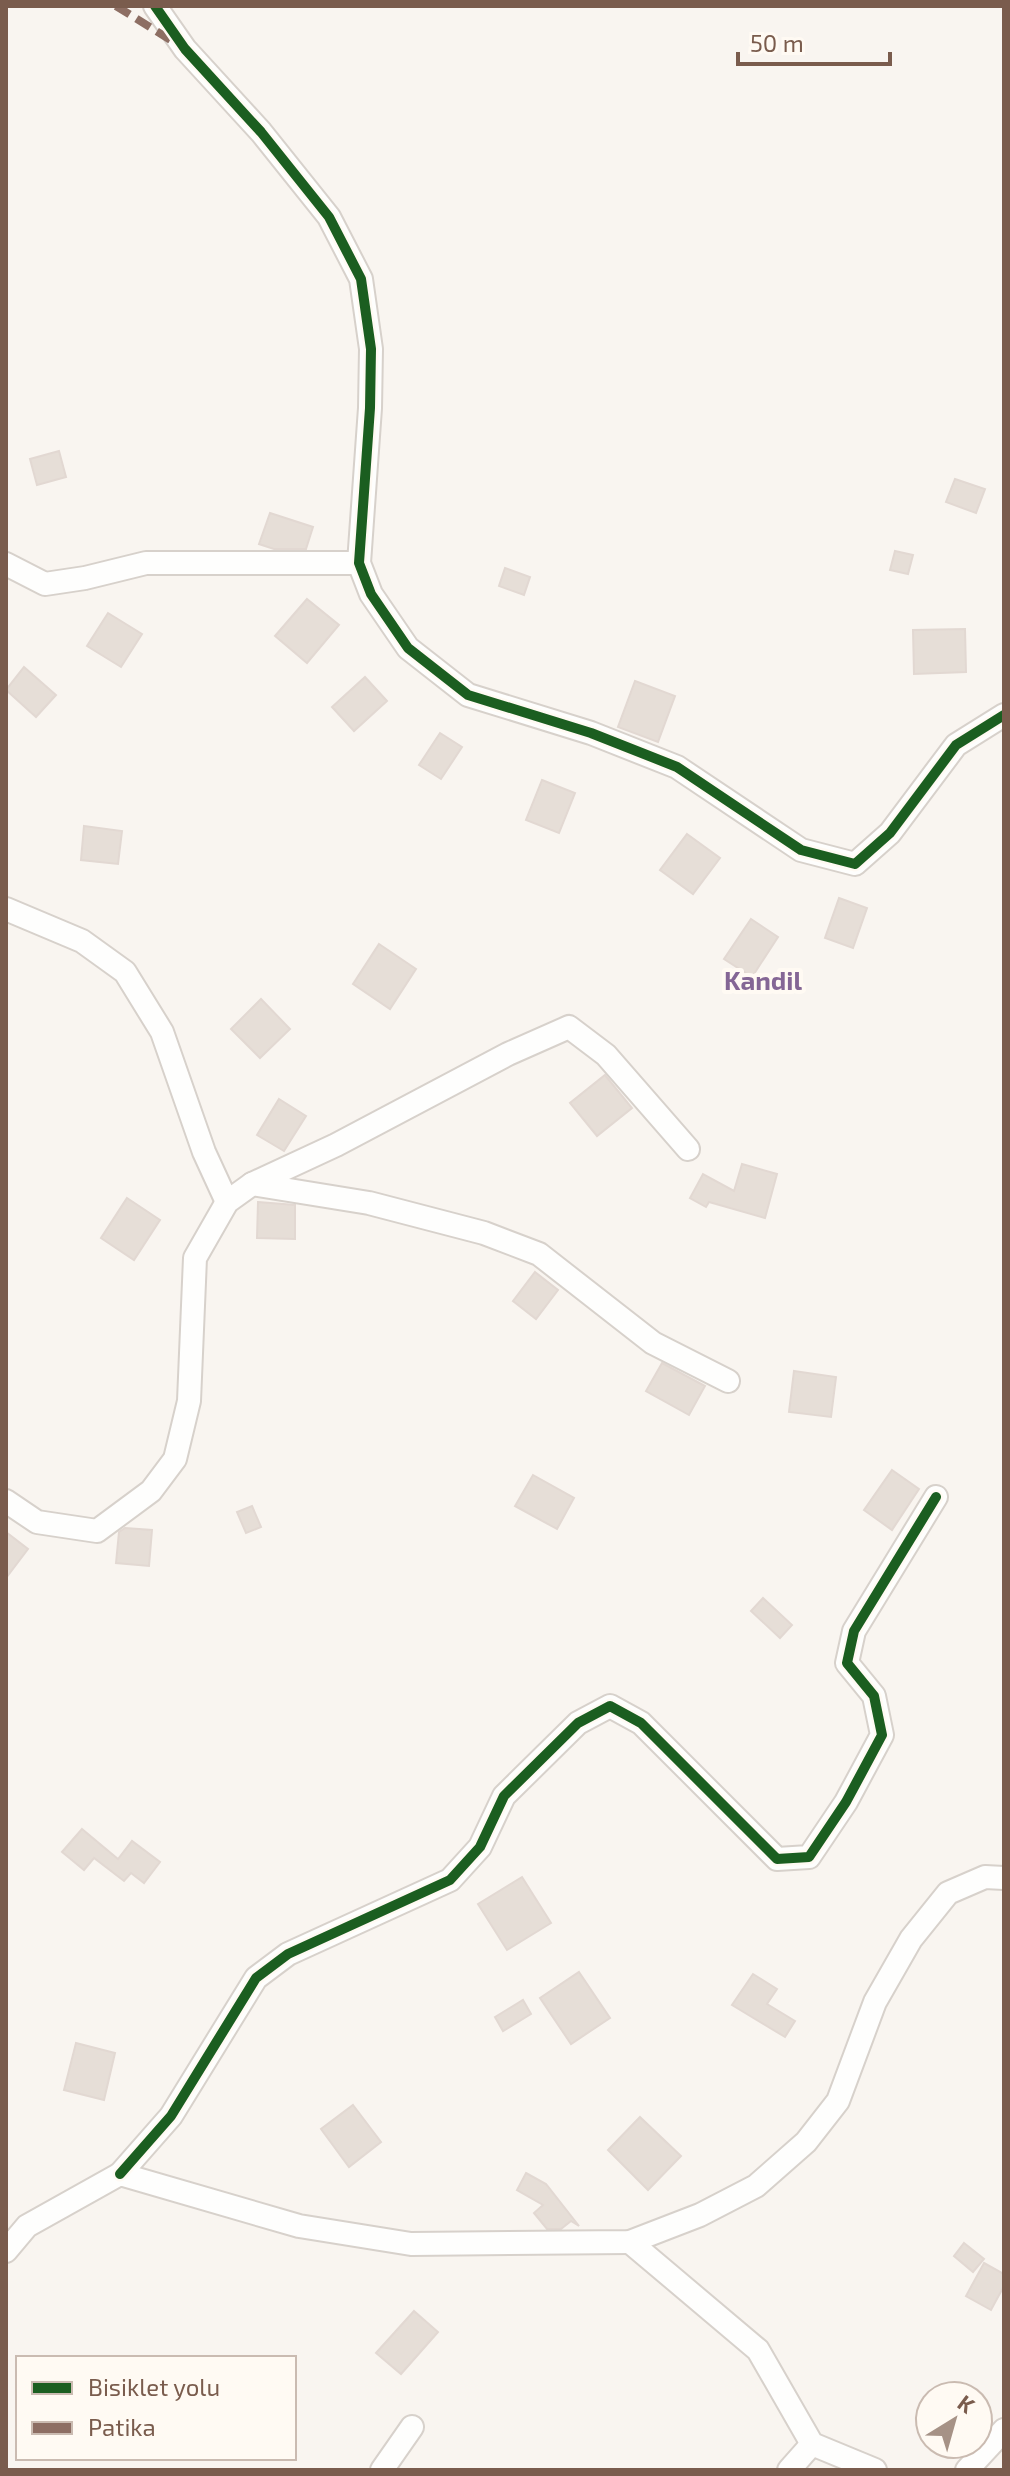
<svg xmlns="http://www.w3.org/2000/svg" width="1010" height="2476" viewBox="0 0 1010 2476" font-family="'Exo 2',sans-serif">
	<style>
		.building { fill: #e6ded7; stroke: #e2d8d2; stroke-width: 2 }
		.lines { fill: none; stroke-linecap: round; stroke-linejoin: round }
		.minor-casing { stroke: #d7d1cb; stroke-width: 26 }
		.minor { stroke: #fefefd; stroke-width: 22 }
		.quiet { stroke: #8d6e63; stroke-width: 8; stroke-dasharray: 16 8; stroke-linecap: butt }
		.cycleway-casing { stroke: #fffaf3; stroke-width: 15 }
		.cycleway { stroke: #1b5e20; stroke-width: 10 }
		.labels { text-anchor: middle; stroke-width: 8; stroke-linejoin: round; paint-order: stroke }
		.neighbourhood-label { font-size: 26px; font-weight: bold; fill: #846695; stroke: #fffaf3 }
	</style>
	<rect width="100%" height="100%" fill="#f9f5f0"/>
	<g class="building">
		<polygon points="59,451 66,477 37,485 30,459"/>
		<polygon points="955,479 985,489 976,513 946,502"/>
		<polygon points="270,513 313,527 306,549 274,549 259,544"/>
		<polygon points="895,551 913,555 908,574 890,570"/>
		<polygon points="505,568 530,577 524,595 499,586"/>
		<polygon points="307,599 339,625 307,663 275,636"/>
		<polygon points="108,613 142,634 121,667 87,646"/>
		<polygon points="965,629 966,672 914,674 913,630"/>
		<polygon points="24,667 56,695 36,717 6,690"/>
		<polygon points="365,677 387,701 354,731 332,707"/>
		<polygon points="635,681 675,696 658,742 618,727"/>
		<polygon points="440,733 462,747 441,779 419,765"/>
		<polygon points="542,780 575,793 559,833 526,820"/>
		<polygon points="84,826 122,831 118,864 81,860"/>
		<polygon points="687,834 720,858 693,894 660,870"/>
		<polygon points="839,898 867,908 853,948 825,938"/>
		<polygon points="751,919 778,937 752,977 724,959"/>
		<polygon points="379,944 416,969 390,1009 353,984"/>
		<polygon points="261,999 290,1029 260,1058 231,1029"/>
		<polygon points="605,1075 632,1108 597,1136 570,1103"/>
		<polygon points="279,1099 306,1116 284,1151 257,1135"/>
		<polygon points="742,1164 777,1174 765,1218 709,1202 706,1207 690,1198 703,1174 734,1191"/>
		<polygon points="127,1198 160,1220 134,1260 101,1238"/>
		<polygon points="258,1202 295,1205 295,1239 257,1238"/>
		<polygon points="535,1272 558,1290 536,1319 513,1301"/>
		<polygon points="662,1363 705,1386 689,1415 646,1391"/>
		<polygon points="794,1371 836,1377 831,1417 789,1412"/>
		<polygon points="892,1470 919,1489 892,1530 864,1510"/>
		<polygon points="533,1475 574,1498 557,1529 515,1506"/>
		<polygon points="252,1506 261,1527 246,1533 237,1512"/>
		<polygon points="125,1528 152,1530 149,1566 116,1563 119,1532"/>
		<polygon points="6,1532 28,1549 6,1578"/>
		<polygon points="763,1598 792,1625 780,1638 751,1611"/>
		<polygon points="82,1829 118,1859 132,1841 160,1862 144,1883 131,1873 124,1881 94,1858 84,1870 62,1852"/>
		<polygon points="522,1877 551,1923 507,1950 478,1904"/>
		<polygon points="579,1972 610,2018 571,2044 540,1998"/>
		<polygon points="753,1974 777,1989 767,2004 795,2021 785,2037 732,2005"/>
		<polygon points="523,2000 531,2014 503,2031 495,2017"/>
		<polygon points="76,2043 115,2053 104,2100 64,2090"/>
		<polygon points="353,2105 381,2142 349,2167 321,2129"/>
		<polygon points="640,2117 681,2156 648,2190 608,2150"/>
		<polygon points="526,2173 546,2184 579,2226 571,2221 561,2229 547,2229 534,2213 543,2205 517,2190"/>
		<polygon points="964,2243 984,2259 973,2272 954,2256"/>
		<polygon points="984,2263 1004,2274 1004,2286 991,2310 966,2296"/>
		<polygon points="414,2311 438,2332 401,2374 376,2353"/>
	</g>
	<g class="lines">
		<defs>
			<g id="minor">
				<polyline points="155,6 185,49 261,132 329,217 361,279 371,349 370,408 359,563 371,594 408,648 468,695 591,733 677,767 801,850 855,864 890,833 956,745 1004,715"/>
				<polyline points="6,564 45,584 85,578 146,563 359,563"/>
				<polyline points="6,909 82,941 125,972 162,1032 204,1152 227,1202"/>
				<polyline points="252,1184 369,1203 484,1233 539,1254 653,1343 728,1381"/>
				<polyline points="6,1501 37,1522 97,1531 151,1491 175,1459 189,1401 195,1258 227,1202 252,1184 336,1145 508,1054 569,1027 606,1055 688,1149"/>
				<polyline points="120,2174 171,2116 256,1978 288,1954 450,1880 480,1847 504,1796 578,1723 610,1706 641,1723 777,1859 809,1857 846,1802 882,1735 874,1696 847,1663 854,1631 936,1497"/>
				<polyline points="630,2242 758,2350 812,2444 875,2470"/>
				<polyline points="6,2251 27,2226 120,2174 299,2226 411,2244 630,2242 700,2215 756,2186 806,2142 838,2101 875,2002 911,1939 948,1893 985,1877 1004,1878"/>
				<polyline points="382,2470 412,2427"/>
				<polyline points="789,2470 812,2444"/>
				<polyline points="967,2470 1004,2430"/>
			</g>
		</defs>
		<use href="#minor" class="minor-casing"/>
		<use href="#minor" class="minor"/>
		<polyline class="quiet" points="116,6 174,42"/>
		<defs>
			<g id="cycleway">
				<polyline points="155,6 185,49 261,132 329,217 361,279 371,349 370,408 359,563 371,594 408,648 468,695 591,733 677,767 801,850 855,864 890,833 956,745 1004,715"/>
				<polyline points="120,2174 171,2116 256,1978 288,1954 450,1880 480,1847 504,1796 578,1723 610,1706 641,1723 777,1859 809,1857 846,1802 882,1735 874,1696 847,1663 854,1631 936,1497"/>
			</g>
		</defs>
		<use href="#cycleway" class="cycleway-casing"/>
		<use href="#cycleway" class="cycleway"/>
	</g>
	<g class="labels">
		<g class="neighbourhood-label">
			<text x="763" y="990">Kandil</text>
		</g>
	</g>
	<rect width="1010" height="2476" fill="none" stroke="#7a5c4d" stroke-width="16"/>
	<rect x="16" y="2356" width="280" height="104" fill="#fffaf3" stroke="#cabbb1" stroke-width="2"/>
	<rect x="32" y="2382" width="40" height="12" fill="#1b5e20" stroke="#cabbb1" stroke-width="2"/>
	<text x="88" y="2396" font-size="24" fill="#7a5c4d">Bisiklet yolu</text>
	<rect x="32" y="2422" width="40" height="12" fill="#8d6e63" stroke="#cabbb1" stroke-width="2"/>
	<text x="88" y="2436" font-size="24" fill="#7a5c4d">Patika</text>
	<g transform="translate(954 2420) rotate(37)"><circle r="38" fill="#fffaf3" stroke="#cabbb1" stroke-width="2"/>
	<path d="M0-6L14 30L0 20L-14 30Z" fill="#a69286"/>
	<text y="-12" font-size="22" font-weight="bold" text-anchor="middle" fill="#7a5c4d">K</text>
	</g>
	<path d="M738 52v12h152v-12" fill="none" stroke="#7a5c4d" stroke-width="4"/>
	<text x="750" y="52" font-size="24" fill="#7a5c4d" stroke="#fffaf3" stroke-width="6" paint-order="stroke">50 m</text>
</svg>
